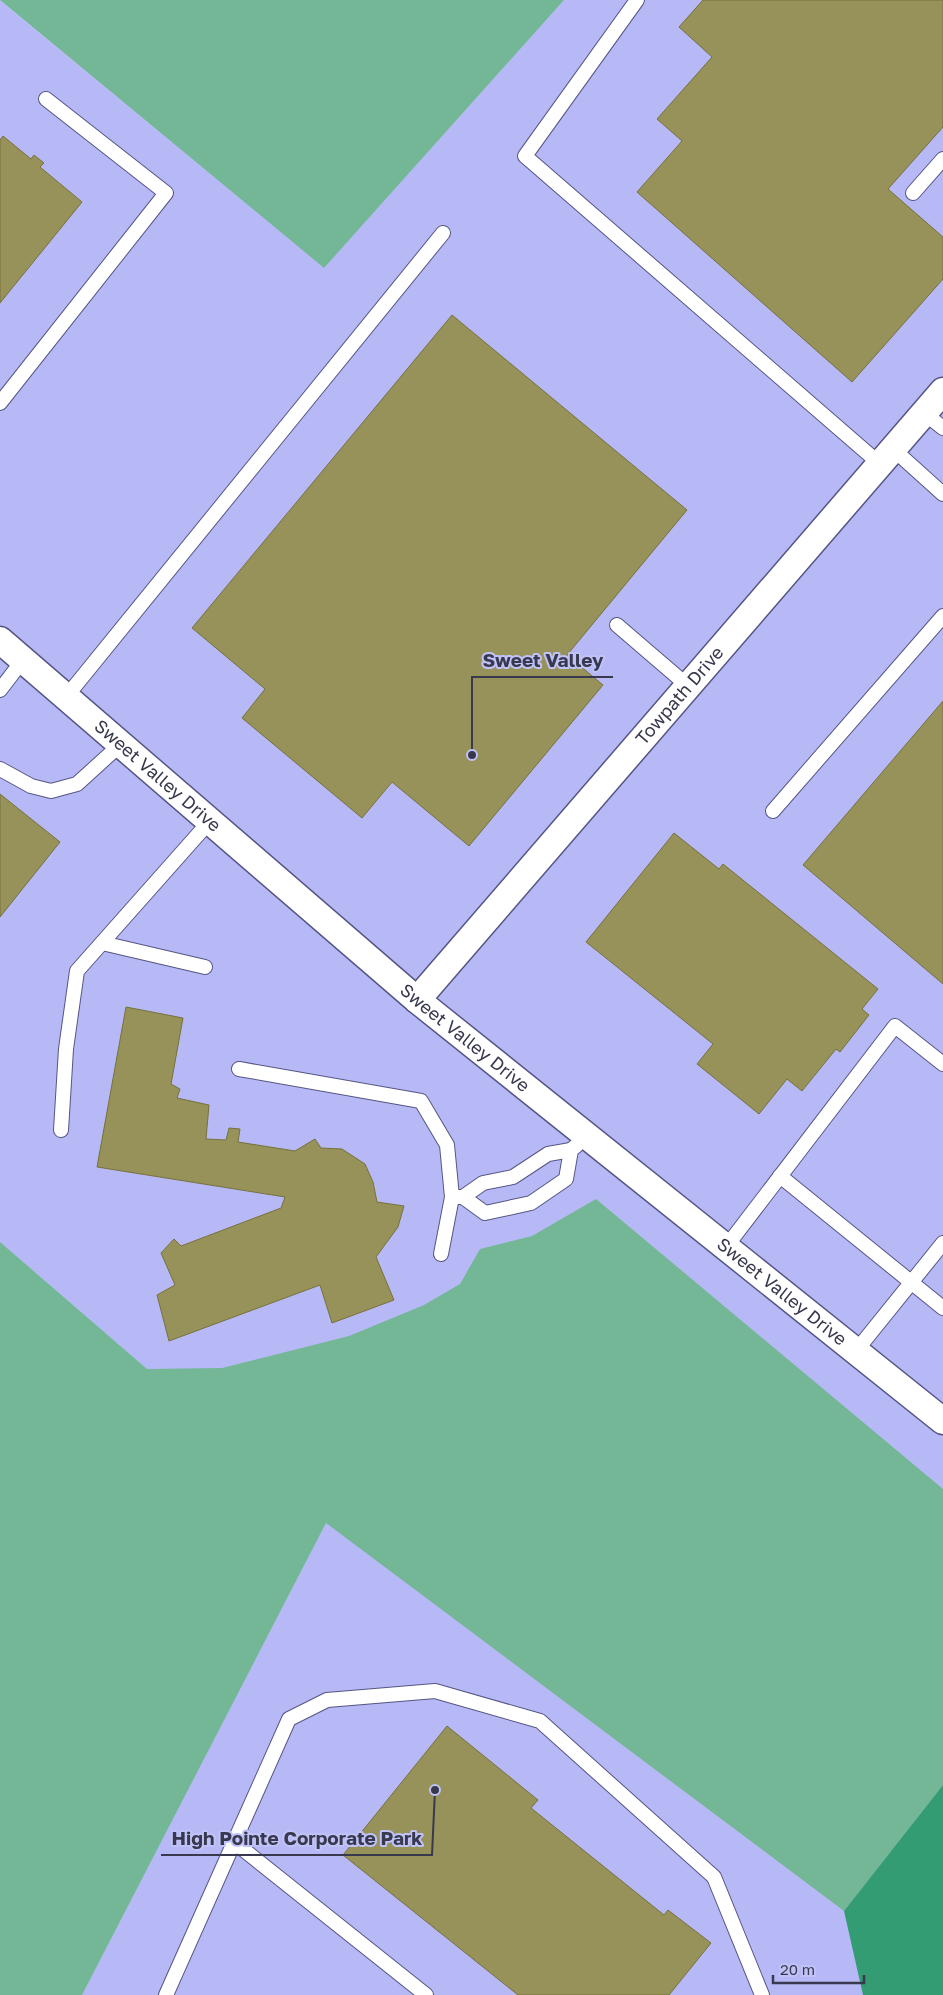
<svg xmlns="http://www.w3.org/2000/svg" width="943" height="1995" viewBox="0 0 943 1995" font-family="'Golos Text',sans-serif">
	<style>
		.built { fill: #b7b9f6 }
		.green { fill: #73b797 }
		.forest { fill: #339c72 }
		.building { fill: #97915a; stroke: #77713a }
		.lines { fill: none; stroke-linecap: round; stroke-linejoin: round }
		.service-casing { stroke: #555584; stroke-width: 16 }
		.minor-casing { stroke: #555584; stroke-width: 29 }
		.service { stroke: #fff; stroke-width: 14 }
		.minor { stroke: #fff; stroke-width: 26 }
		.labels { text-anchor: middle; stroke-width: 4; stroke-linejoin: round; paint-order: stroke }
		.street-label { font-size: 18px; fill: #38384e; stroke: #c0c3f8 }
		.leader { fill: none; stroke: #38384e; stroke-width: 2 }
		.callout-dot { fill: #38384e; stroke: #c0c3f8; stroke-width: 2 }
		.callout-label { font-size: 19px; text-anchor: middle; font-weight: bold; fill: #38384e; stroke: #c0c3f8; stroke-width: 4; stroke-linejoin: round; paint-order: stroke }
	</style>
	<rect width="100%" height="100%" fill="#c0c3f8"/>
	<polygon class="built" points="564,0 943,0 943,1995 82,1995 326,1523 0,1242 0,1 324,268"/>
	<g class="green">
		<polygon points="0,0 564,0 324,268"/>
		<polygon points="596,1199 943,1489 943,1785 844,1911 326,1523 82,1995 0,1995 0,1242 147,1369 222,1368 349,1336 424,1305 460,1284 480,1249 532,1236"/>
	</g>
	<polygon class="forest" points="943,1785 943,1995 863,1995 844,1911"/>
	<g class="building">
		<polygon points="703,0 943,0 943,127 888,189 943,237 943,279 852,382 637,192 682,141 657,119 712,57 679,27"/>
		<polygon points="3,136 31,159 34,155 44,163 40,167 82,202 0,303 0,140"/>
		<polygon points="452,315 687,510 567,655 603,685 469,846 392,782 362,818 242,718 265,689 192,628"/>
		<polygon points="943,701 943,984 803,865"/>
		<polygon points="0,794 60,842 0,917"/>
		<polygon points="674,833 719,869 723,864 878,989 862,1009 869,1015 840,1052 836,1049 802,1091 787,1079 759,1114 697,1064 713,1044 586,942"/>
		<polygon points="126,1007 183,1018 171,1084 180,1089 177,1098 209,1105 206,1139 226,1140 229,1128 240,1129 238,1142 295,1151 315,1139 321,1148 342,1149 365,1164 373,1182 377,1202 404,1206 398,1227 376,1257 394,1300 332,1323 320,1285 169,1341 157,1295 175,1285 161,1253 174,1239 181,1246 281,1208 285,1197 97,1167"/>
		<polygon points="447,1726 538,1800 531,1808 664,1915 668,1910 711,1943 669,1995 518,1995 343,1855"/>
	</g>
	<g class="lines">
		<defs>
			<g id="service">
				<polyline points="637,0 525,156 880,464"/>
				<polyline points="913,193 943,159"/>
				<polyline points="0,403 166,193 46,99"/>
				<polyline points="924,413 943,428"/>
				<polyline points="893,449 943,494"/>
				<polyline points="617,625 688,686"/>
				<polyline points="0,690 23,660"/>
				<polyline points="66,697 443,233"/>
				<polyline points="0,769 31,786 51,791 77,784 121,744"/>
				<polyline points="773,811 943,616"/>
				<polyline points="102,943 205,967"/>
				<polyline points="239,1069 421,1101 447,1145 452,1197 463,1197 483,1183 513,1177 548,1154 571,1150"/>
				<polyline points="61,1130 66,1049 77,971 210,821"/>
				<polyline points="780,1176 943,1308"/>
				<polyline points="463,1197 485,1213 531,1203 566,1179 571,1150 577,1145"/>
				<polyline points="726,1247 895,1026 943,1064"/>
				<polyline points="441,1254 452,1197"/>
				<polyline points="856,1351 943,1243"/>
				<polyline points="234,1842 426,1995"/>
				<polyline points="166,1995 289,1719 327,1700 435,1691 540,1721 714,1877 762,1995"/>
			</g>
			<g id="minor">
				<path id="s1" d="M0,640l417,360 526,421"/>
				<path id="s2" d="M417,1000l526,-609"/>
			</g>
		</defs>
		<use href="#service" class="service-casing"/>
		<use href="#minor" class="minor-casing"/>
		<use href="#service" class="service"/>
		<use href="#minor" class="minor"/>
	</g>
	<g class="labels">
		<g class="street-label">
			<text dy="6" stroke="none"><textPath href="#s2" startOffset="402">Towpath Drive</textPath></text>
			<text dy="6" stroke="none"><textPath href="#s1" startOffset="208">Sweet Valley Drive</textPath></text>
			<text dy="6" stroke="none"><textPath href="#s1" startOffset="612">Sweet Valley Drive</textPath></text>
			<text dy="6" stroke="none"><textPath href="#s1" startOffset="1018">Sweet Valley Drive</textPath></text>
		</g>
	</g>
	<path class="leader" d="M472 755L472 677H613M435 1790L432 1855H161"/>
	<g class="callout-dot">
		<circle cx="472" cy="755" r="5"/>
		<circle cx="435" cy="1790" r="5"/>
	</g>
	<g class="callout-label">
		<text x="543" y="667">Sweet Valley</text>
		<text x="297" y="1845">High Pointe Corporate Park</text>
	</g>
	<path d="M773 1975v8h91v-8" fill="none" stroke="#38384e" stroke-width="2.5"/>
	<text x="780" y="1975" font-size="15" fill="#38384e" stroke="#c0c3f8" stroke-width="4" paint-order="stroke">20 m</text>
</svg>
